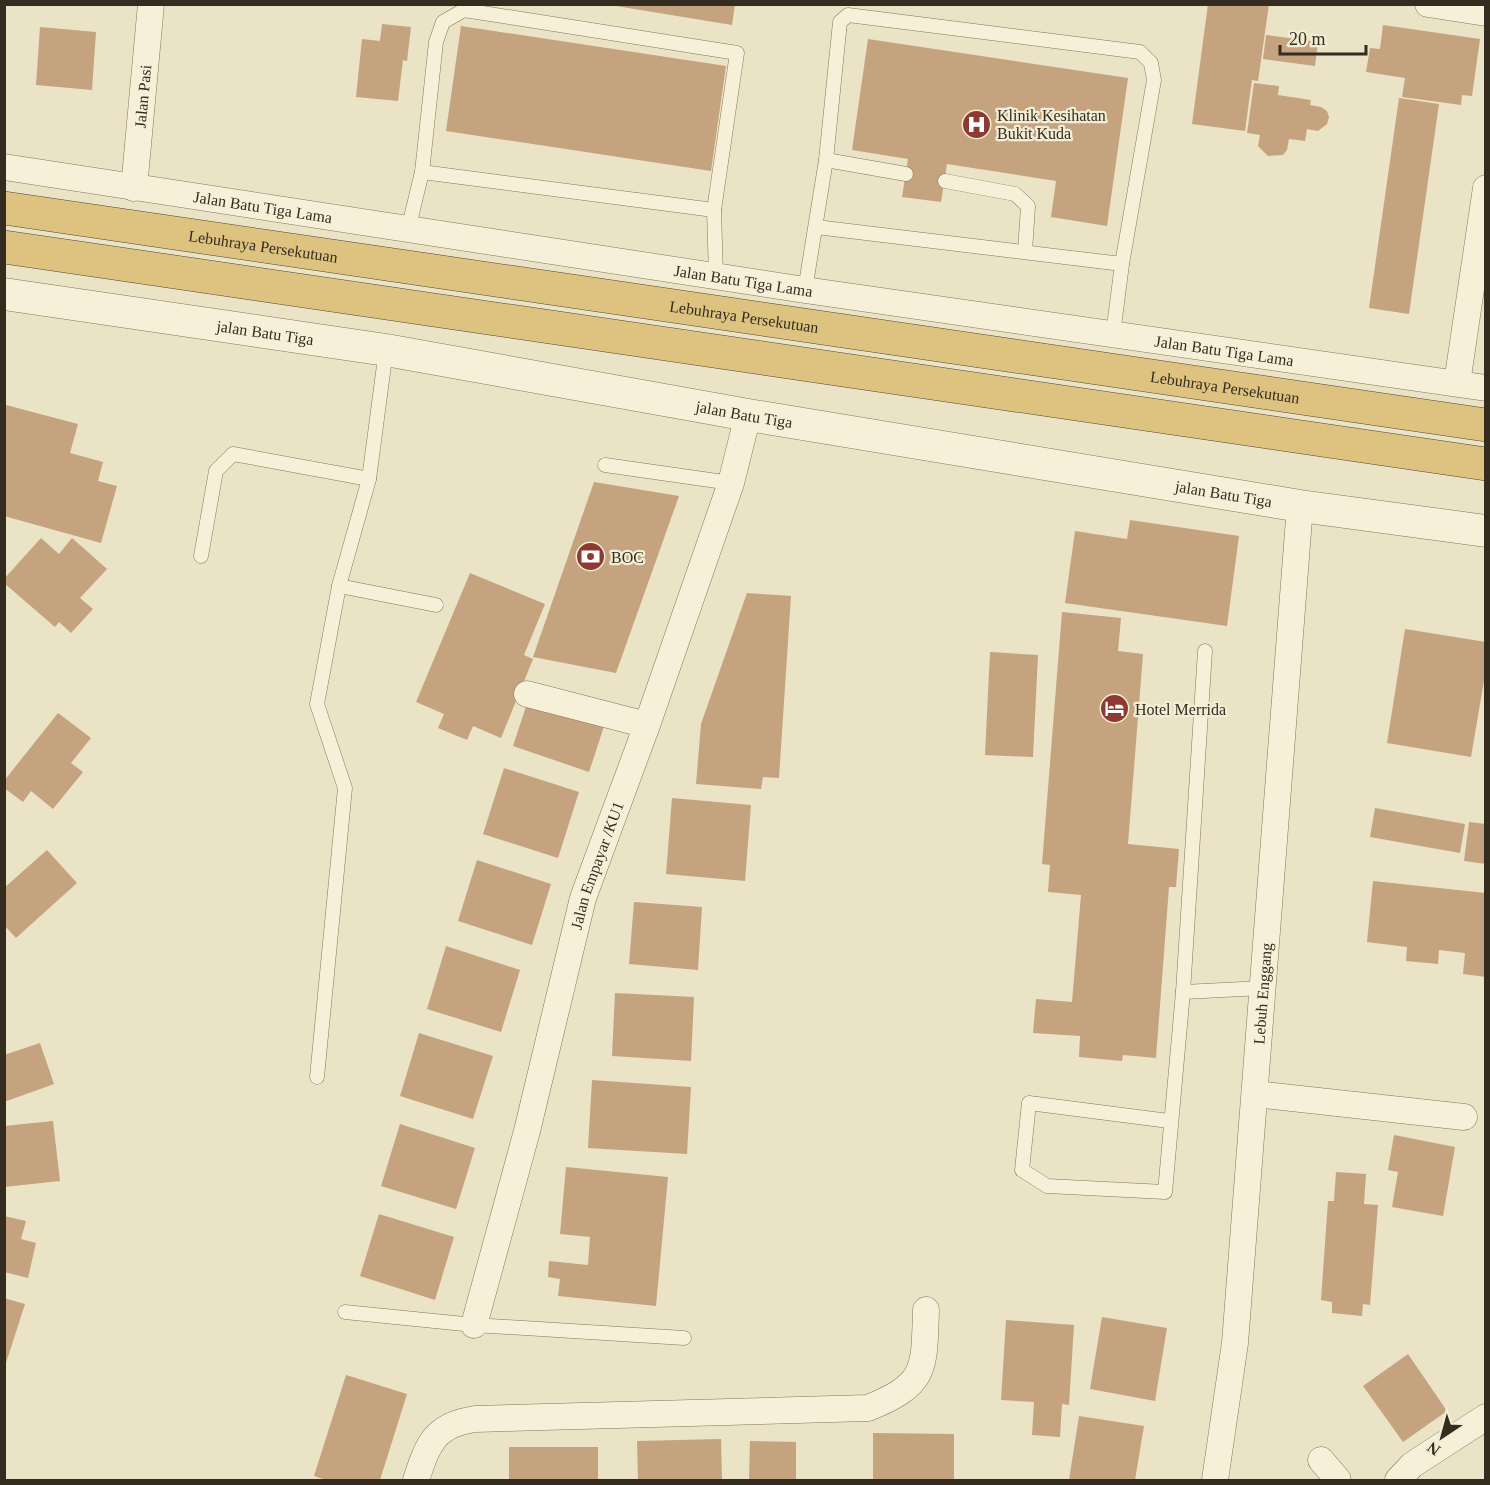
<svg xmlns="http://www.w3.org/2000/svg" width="1490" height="1485" viewBox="0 0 1490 1485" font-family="Georgia,serif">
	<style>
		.building { fill: #c5a37f }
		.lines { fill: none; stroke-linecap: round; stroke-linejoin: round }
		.service-casing { stroke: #84765d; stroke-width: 15 }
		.minor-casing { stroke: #84765d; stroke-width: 27 }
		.tertiary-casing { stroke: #84765d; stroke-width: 33 }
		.trunk-casing { stroke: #524431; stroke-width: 34 }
		.service { stroke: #f6f0d8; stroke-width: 14 }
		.minor { stroke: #f6f0d8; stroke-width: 26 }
		.tertiary { stroke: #f6f0d8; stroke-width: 32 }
		.trunk { stroke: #dec380; stroke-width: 33 }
		.labels { text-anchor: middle; stroke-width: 4.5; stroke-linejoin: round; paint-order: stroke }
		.street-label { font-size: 16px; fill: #352c20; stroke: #f2edd4 }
		.poi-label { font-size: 16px; fill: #352c20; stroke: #f2edd4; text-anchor: start }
	</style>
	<rect width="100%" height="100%" fill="#eae3c6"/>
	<g class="building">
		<polygon points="604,4 735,4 732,25"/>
		<polygon points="1208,4 1269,4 1258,81 1252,80 1245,131 1192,124"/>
		<polygon points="382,24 411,27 407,61 403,60 398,101 356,97 362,39 380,41"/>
		<polygon points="1383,25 1480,39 1472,96 1462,95 1461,105 1402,97 1405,78 1366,72 1370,48 1380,49"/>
		<polygon points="461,26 726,66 711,171 446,131"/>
		<polygon points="40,27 96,32 92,90 36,85"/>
		<polygon points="1266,35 1318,42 1315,66 1263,59"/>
		<polygon points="868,39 1128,78 1107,226 1051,217 1056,181 947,164 941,202 902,197 908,159 852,150"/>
		<polygon points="1254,83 1279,86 1278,95 1311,100 1310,105 1321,107 1327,111 1329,117 1327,124 1318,131 1307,129 1305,141 1289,139 1287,150 1283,155 1268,156 1258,146 1260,135 1247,133"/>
		<polygon points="1399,98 1439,104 1409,314 1369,308"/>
		<polygon points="6,405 78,424 70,453 103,462 98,481 117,486 101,543 4,516"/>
		<polygon points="594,482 679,496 616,673 533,657"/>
		<polygon points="1130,520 1239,536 1227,626 1065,603 1075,531 1127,539"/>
		<polygon points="41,538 59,554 72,538 107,569 80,598 93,609 71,633 59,622 55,627 4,583 4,579"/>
		<polygon points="470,573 545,604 524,655 533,659 501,738 473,726 467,740 438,728 444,714 416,702"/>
		<polygon points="747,593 791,596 779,778 763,777 761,789 696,784 701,724"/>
		<polygon points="1062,612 1121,618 1118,651 1143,654 1128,844 1179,849 1176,887 1169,887 1156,1058 1123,1055 1122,1061 1079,1057 1080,1036 1033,1033 1036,999 1072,1002 1081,895 1048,892 1050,865 1042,864"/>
		<polygon points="1405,629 1486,642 1486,669 1471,757 1387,743"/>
		<polygon points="990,652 1038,655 1033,757 985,755"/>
		<polygon points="534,682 610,708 589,772 513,746"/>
		<polygon points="58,713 91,738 71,763 83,772 53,809 31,791 23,802 4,788 4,781"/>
		<polygon points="504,768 579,792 558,858 483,834"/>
		<polygon points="672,798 751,805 745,881 666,874"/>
		<polygon points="1375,808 1465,824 1460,853 1370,837"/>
		<polygon points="1469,822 1486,824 1486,864 1464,861"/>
		<polygon points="47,850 77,883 16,938 4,925 4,888"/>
		<polygon points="477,860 551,884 532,945 458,921"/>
		<polygon points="1373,881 1486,893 1486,977 1463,974 1465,953 1439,950 1438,964 1406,961 1407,947 1367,942"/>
		<polygon points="634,902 702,907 698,970 629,964"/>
		<polygon points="446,946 520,970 501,1032 427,1009"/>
		<polygon points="615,993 694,997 691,1061 612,1056"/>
		<polygon points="419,1033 493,1056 473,1119 400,1096"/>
		<polygon points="40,1043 54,1084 4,1102 4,1055"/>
		<polygon points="592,1080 691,1087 687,1154 588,1148"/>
		<polygon points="53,1121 60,1181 4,1187 4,1126"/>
		<polygon points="400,1124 475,1148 456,1209 381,1186"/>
		<polygon points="1394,1135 1455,1147 1443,1216 1392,1207 1398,1172 1388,1170"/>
		<polygon points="566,1167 668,1177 656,1306 558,1296 560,1279 548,1277 549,1261 588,1265 590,1237 560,1234"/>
		<polygon points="1336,1172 1366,1174 1364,1204 1378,1205 1370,1305 1363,1304 1362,1316 1332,1313 1332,1302 1321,1300 1328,1201 1334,1201"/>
		<polygon points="379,1214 454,1237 435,1300 360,1276"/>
		<polygon points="4,1216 26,1221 21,1239 36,1243 28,1278 4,1272"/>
		<polygon points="4,1298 25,1304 5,1366 4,1366"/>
		<polygon points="1102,1317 1167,1328 1155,1401 1090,1389"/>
		<polygon points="1006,1320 1074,1325 1069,1405 1062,1404 1060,1437 1032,1435 1034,1402 1001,1400"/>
		<polygon points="1408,1354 1447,1411 1403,1442 1363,1386"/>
		<polygon points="346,1375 407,1394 380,1480 326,1480 314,1476"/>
		<polygon points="1079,1416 1144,1426 1135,1480 1069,1480"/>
		<polygon points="873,1433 954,1434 954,1480 873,1480"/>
		<polygon points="721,1439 722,1480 638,1480 637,1441"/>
		<polygon points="750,1441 796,1442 796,1480 749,1480"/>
		<rect x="509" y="1447" width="89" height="33"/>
	</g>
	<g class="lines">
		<defs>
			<g id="service">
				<polyline points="826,160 906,174"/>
				<polyline points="422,172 714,210"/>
				<polyline points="945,181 1015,194 1028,206 1025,251"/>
				<polyline points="816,227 1122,264"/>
				<polyline points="408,230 422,172 436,42 443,22 464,10 737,53 714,210 716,276"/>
				<polyline points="805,290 826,160 840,22 848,15 1140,52 1151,63 1154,80 1122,264 1113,334"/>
				<polyline points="605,465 731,483"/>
				<polyline points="201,556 216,471 233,454 369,479"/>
				<polyline points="339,586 436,605"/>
				<polyline points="1205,651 1183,992 1263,988"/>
				<polyline points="317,1077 345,788 317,704 339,586 369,479 386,350"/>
				<polyline points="1169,1121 1029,1103 1022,1170 1047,1186 1165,1192 1183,992"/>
				<polyline points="345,1312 474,1325 684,1338"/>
			</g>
			<g id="minor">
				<polyline points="1428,4 1486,13"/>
				<path id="s1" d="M4,167l801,123 681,98"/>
				<path id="s2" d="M134,188l17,-184"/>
				<polyline points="1457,383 1486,188"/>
				<polyline points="527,694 647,725"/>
				<polyline points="1255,1094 1464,1117"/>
				<path id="s3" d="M474,1325l53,-194 56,-233 64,-173 84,-242 17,-68"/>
				<polyline points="1321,1460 1338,1480"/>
				<path d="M416,1480c12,-36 18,-55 59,-61l393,-11c59,-24 56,-38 58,-98"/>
				<path id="s4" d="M1215,1480l20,-137 65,-837"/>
				<polyline points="1398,1480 1412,1465 1486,1417"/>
			</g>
			<g id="tertiary">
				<path id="s5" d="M4,294l382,56 362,65 552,91 186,25"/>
			</g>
			<g id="trunk">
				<path id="s6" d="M4,208l1482,217"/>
				<polyline points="4,247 1486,464"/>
			</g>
		</defs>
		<use href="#service" class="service-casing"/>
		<use href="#minor" class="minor-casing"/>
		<use href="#tertiary" class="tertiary-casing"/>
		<use href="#trunk" class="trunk-casing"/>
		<use href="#service" class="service"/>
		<use href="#minor" class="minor"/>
		<use href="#tertiary" class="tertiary"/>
		<use href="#trunk" class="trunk"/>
	</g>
	<defs>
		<symbol id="hospital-disc" viewBox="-11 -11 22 22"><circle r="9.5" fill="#8d3b32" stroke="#f2edd4"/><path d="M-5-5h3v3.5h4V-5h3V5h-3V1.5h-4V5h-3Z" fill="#fff"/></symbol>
		<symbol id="bank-disc" viewBox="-11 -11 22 22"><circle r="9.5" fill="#8d3b32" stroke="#f2edd4"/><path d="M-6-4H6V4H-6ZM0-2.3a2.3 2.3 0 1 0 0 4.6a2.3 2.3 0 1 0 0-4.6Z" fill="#fff"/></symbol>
		<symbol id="hotel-disc" viewBox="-11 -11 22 22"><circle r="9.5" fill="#8d3b32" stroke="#f2edd4"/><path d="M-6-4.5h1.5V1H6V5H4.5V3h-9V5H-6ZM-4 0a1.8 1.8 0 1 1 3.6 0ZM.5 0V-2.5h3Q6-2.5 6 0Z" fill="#fff"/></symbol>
	</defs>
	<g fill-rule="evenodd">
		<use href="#hospital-disc" x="960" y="108" width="33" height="33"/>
		<use href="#bank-disc" x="574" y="540" width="33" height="33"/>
		<use href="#hotel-disc" x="1098" y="692" width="33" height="33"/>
	</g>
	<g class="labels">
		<g class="street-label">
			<text dy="6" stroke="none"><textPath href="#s2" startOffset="92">Jalan Pasi</textPath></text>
			<text dy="6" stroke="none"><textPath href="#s1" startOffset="262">Jalan Batu Tiga Lama</textPath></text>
			<text dy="6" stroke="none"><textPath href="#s6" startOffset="262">Lebuhraya Persekutuan</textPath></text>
			<text dy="6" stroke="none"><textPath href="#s1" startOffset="748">Jalan Batu Tiga Lama</textPath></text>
			<text dy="6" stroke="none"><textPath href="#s6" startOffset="748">Lebuhraya Persekutuan</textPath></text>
			<text dy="6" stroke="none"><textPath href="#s5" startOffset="264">jalan Batu Tiga</textPath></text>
			<text dy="6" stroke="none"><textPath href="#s1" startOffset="1234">Jalan Batu Tiga Lama</textPath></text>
			<text dy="6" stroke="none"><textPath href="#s6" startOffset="1234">Lebuhraya Persekutuan</textPath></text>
			<text dy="6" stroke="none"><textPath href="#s5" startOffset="750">jalan Batu Tiga</textPath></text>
			<text dy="6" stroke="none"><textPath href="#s5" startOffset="1236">jalan Batu Tiga</textPath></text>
			<text dy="6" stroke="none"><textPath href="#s3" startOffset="476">Jalan Empayar /KU1</textPath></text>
			<text dy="6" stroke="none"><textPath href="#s4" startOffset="489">Lebuh Enggang</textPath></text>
		</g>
		<g class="poi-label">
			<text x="997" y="121">Klinik Kesihatan<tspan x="997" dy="18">Bukit Kuda</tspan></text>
			<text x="611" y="563">BOC</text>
			<text x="1135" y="715">Hotel Merrida</text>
		</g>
	</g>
	<rect width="1490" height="1485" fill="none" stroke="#352c20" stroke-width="12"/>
	<g transform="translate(1442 1437) rotate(216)" stroke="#f2edd4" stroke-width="4.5" paint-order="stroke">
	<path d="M0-4.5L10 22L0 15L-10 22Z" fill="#352c20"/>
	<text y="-9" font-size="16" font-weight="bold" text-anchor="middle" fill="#352c20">N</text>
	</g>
	<path d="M1280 45v9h86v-9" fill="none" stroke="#352c20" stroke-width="3"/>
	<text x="1289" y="45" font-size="18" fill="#352c20" stroke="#f2edd4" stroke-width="4.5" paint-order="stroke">20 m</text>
</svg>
